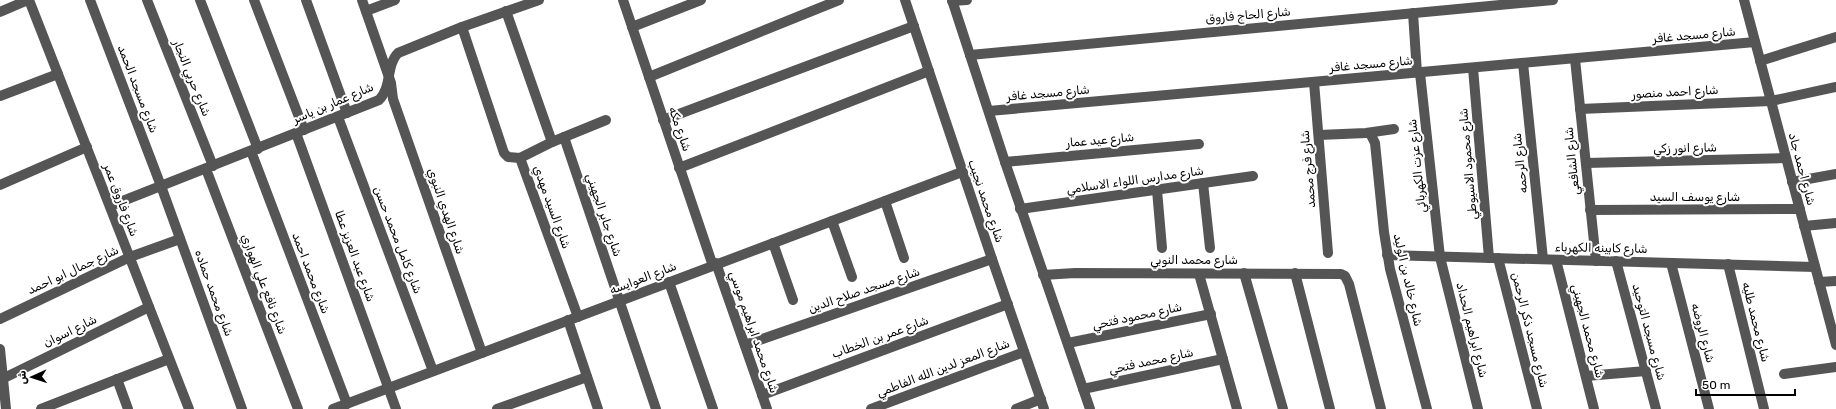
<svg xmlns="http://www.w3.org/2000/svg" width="1836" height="409" viewBox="0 0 1836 409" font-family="Rubik,'Noto Sans Arabic',sans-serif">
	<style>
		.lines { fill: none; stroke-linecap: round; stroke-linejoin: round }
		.minor { stroke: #555; stroke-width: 10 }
		.labels { text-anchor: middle; stroke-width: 4; stroke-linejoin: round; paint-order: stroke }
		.street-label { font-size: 12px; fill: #000; stroke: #fff }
	</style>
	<rect width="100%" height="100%" fill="#fff"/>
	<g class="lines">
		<g class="minor">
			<polyline points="29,0 189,409"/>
			<polyline points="90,0 161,186 242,409"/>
			<polyline points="147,0 213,166"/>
			<polyline points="200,0 258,149"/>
			<polyline points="254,0 304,130"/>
			<polyline points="306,0 347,113"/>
			<polyline points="362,0 391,83 393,99 482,353"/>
			<polyline points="623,0 713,266"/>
			<polyline points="905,0 992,259 1044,409"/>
			<polyline points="952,0 1005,162 1090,409"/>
			<polyline points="1744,0 1836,345"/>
			<polyline points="952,1 967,0"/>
			<polyline points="366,11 395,0"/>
			<polyline points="506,11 552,142"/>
			<polyline points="0,12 28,0"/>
			<polyline points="1413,13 1417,73"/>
			<polyline points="462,27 504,153 508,157 520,158 578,317"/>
			<polyline points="632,27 701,0"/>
			<polyline points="970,55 1553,0"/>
			<polyline points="1575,59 1596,261"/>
			<polyline points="1760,61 1836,37"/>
			<polyline points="1523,63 1543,259"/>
			<polyline points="1473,68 1489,258"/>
			<polyline points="1420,73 1440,257 1478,409"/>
			<polyline points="649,77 839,0"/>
			<polyline points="1314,82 1328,253"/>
			<polyline points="0,96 58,74"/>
			<polyline points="1580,109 1771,101 1836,87"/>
			<polyline points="989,111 1755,42"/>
			<polyline points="338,117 433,371"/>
			<polyline points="663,120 914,26"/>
			<polyline points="296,133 396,409"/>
			<polyline points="1370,133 1375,143 1384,232 1390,269 1427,409"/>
			<polyline points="1319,135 1366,133 1394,129"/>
			<polyline points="564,137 656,409"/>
			<polyline points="251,151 347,404"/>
			<polyline points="520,158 552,142 606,120"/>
			<polyline points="1005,162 1199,144"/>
			<polyline points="1586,163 1786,158"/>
			<polyline points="679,168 929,71"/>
			<polyline points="206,169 298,409"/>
			<polyline points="1792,182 1836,174"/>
			<polyline points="1203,183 1210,248"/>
			<polyline points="0,185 87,147"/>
			<polyline points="1157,190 1162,248"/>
			<polyline points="885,201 904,258"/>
			<path d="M110,206l269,-106c13,-13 7,-35 19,-47l64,-26 77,-27"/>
			<polyline points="1020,209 1253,176"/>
			<polyline points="1590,210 1800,209"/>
			<polyline points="832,221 852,277"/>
			<polyline points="1804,226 1836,223"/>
			<polyline points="773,243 793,300"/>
			<polyline points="1387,255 1815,267"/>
			<polyline points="1498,258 1537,409"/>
			<polyline points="1556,260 1594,409"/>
			<polyline points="1616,261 1656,409"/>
			<polyline points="716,263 767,409"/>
			<polyline points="1671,263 1709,409"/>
			<polyline points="1728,264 1764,409"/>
			<polyline points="1244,273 1283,409"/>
			<polyline points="1295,273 1330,409"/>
			<polyline points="1199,274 1237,409"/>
			<polyline points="1043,275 1075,273 1341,274 1345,276 1349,284 1381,409"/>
			<polyline points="669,282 713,409"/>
			<polyline points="1819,282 1836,281"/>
			<polyline points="0,319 130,257 180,239"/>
			<polyline points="568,320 598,409"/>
			<polyline points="1068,343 1211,314"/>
			<polyline points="745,345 992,259"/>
			<polyline points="0,349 6,409"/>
			<polyline points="1784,374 1836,367"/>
			<polyline points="1586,376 1646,371"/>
			<polyline points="2,379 149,307"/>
			<polyline points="117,379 128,409"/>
			<polyline points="1083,389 1223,359"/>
			<polyline points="762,395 1008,304"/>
			<polyline points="41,409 169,359"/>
			<polyline points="333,409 962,172"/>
			<polyline points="497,409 587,377"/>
			<polyline points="871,409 1024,352"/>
			<polyline points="1016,409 1041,399"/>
		</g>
	</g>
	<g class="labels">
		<g class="street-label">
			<text transform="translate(1248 15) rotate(-5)" y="4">شارع الحاج فاروق</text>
			<text transform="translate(1694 35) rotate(-5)" y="4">شارع مسجد غافر</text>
			<text transform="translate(1371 64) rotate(-5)" y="4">شارع مسجد غافر</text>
			<text transform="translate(192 78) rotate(68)" y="4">شارع حربي النجار</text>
			<text transform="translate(138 89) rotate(69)" y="4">شارع مسجد الحمد</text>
			<text transform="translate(1675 92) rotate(-3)" y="4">شارع احمد منصور</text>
			<text transform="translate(1048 93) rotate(-5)" y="4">شارع مسجد غافر</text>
			<text transform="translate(333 103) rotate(-23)" y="4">شارع عمار بن ياسر</text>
			<text transform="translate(680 129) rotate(71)" y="4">شارع مكه</text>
			<text transform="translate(1100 140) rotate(-5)" y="4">شارع عيد عمار</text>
			<text transform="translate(1685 148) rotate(-1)" y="4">شارع انور زكي</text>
			<text transform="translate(1572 161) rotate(-96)" y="4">شارع الشافعي</text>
			<text transform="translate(1520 163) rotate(-96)" y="4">شارع الرحمه</text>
			<text transform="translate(1468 164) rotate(-95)" y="4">شارع محمود الاسيوطي</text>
			<text transform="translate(1417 166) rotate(-96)" y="4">شارع عزت الكهربائي</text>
			<text transform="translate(1308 169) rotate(-95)" y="4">شارع فرج محمد</text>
			<text transform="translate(1802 169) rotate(75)" y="4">شارع احمد جاد</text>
			<text transform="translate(1135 180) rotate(-8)" y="4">شارع مدارس اللواء الاسلامي</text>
			<text x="1695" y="201">شارع يوسف السيد</text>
			<text transform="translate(121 200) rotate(69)" y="4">شارع فاروق عمر</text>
			<text transform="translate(986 201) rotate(71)" y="4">شارع محمد نجيب</text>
			<text transform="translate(552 207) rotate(70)" y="4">شارع السيد مهدي</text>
			<text transform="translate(446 211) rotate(71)" y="4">شارع الهدي النبوي</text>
			<text transform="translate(604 215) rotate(71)" y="4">شارع جابر الجهيني</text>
			<text transform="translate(398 240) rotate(69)" y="4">شارع كامل محمد حسن</text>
			<text transform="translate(1601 248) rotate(1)" y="4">شارع كابينه الكهرباء</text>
			<text transform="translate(355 256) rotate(70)" y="4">شارع عبد العزيز عطا</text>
			<text x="1194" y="264">شارع محمد النوبي</text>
			<text transform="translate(73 270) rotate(-25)" y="4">شارع جمال ابو احمد</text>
			<text transform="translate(311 273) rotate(69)" y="4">شارع محمد احمد</text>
			<text transform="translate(643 278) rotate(-21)" y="4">شارع العوايسه</text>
			<text transform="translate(1408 280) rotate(77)" y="4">شارع خالد بن الوليد</text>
			<text transform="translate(264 284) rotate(69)" y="4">شارع نافع علي الهواري</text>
			<text transform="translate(864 290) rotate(-19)" y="4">شارع مسجد صلاح الدين</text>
			<text transform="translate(214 293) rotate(70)" y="4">شارع محمد حماده</text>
			<text transform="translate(1137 316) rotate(-12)" y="4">شارع محمود فتحي</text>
			<text transform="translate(1756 322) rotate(76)" y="4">شارع محمد طليه</text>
			<text transform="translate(1472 330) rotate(76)" y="4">شارع ابراهيم الحداد</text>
			<text transform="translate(1530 330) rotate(76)" y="4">شارع مسجد ذكر الرحمن</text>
			<text transform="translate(70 331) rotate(-26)" y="4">شارع اسوان</text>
			<text transform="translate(1588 331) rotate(75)" y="4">شارع محمد الجهيني</text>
			<text transform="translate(754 332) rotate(71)" y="4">شارع محمد ابراهيم موسي</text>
			<text transform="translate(1649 332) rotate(75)" y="4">شارع مسجد التوحيد</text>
			<text transform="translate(1703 333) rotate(75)" y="4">شارع الروضه</text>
			<text transform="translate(880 337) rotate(-20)" y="4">شارع عمر بن الخطاب</text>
			<text transform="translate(1151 361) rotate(-12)" y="4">شارع محمد فتحي</text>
			<text transform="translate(943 368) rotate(-21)" y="4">شارع المعز لدين الله الفاطمي</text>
		</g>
	</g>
	<g transform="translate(32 377) rotate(267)" stroke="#ffffff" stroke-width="3" paint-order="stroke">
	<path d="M0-3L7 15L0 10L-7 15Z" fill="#000000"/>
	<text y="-6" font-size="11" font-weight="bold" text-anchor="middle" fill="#000000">ش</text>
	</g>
	<path d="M1696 389v6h99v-6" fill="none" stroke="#000000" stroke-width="2"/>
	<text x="1702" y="389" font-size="12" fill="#000000" stroke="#ffffff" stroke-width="3" paint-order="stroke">50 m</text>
</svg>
